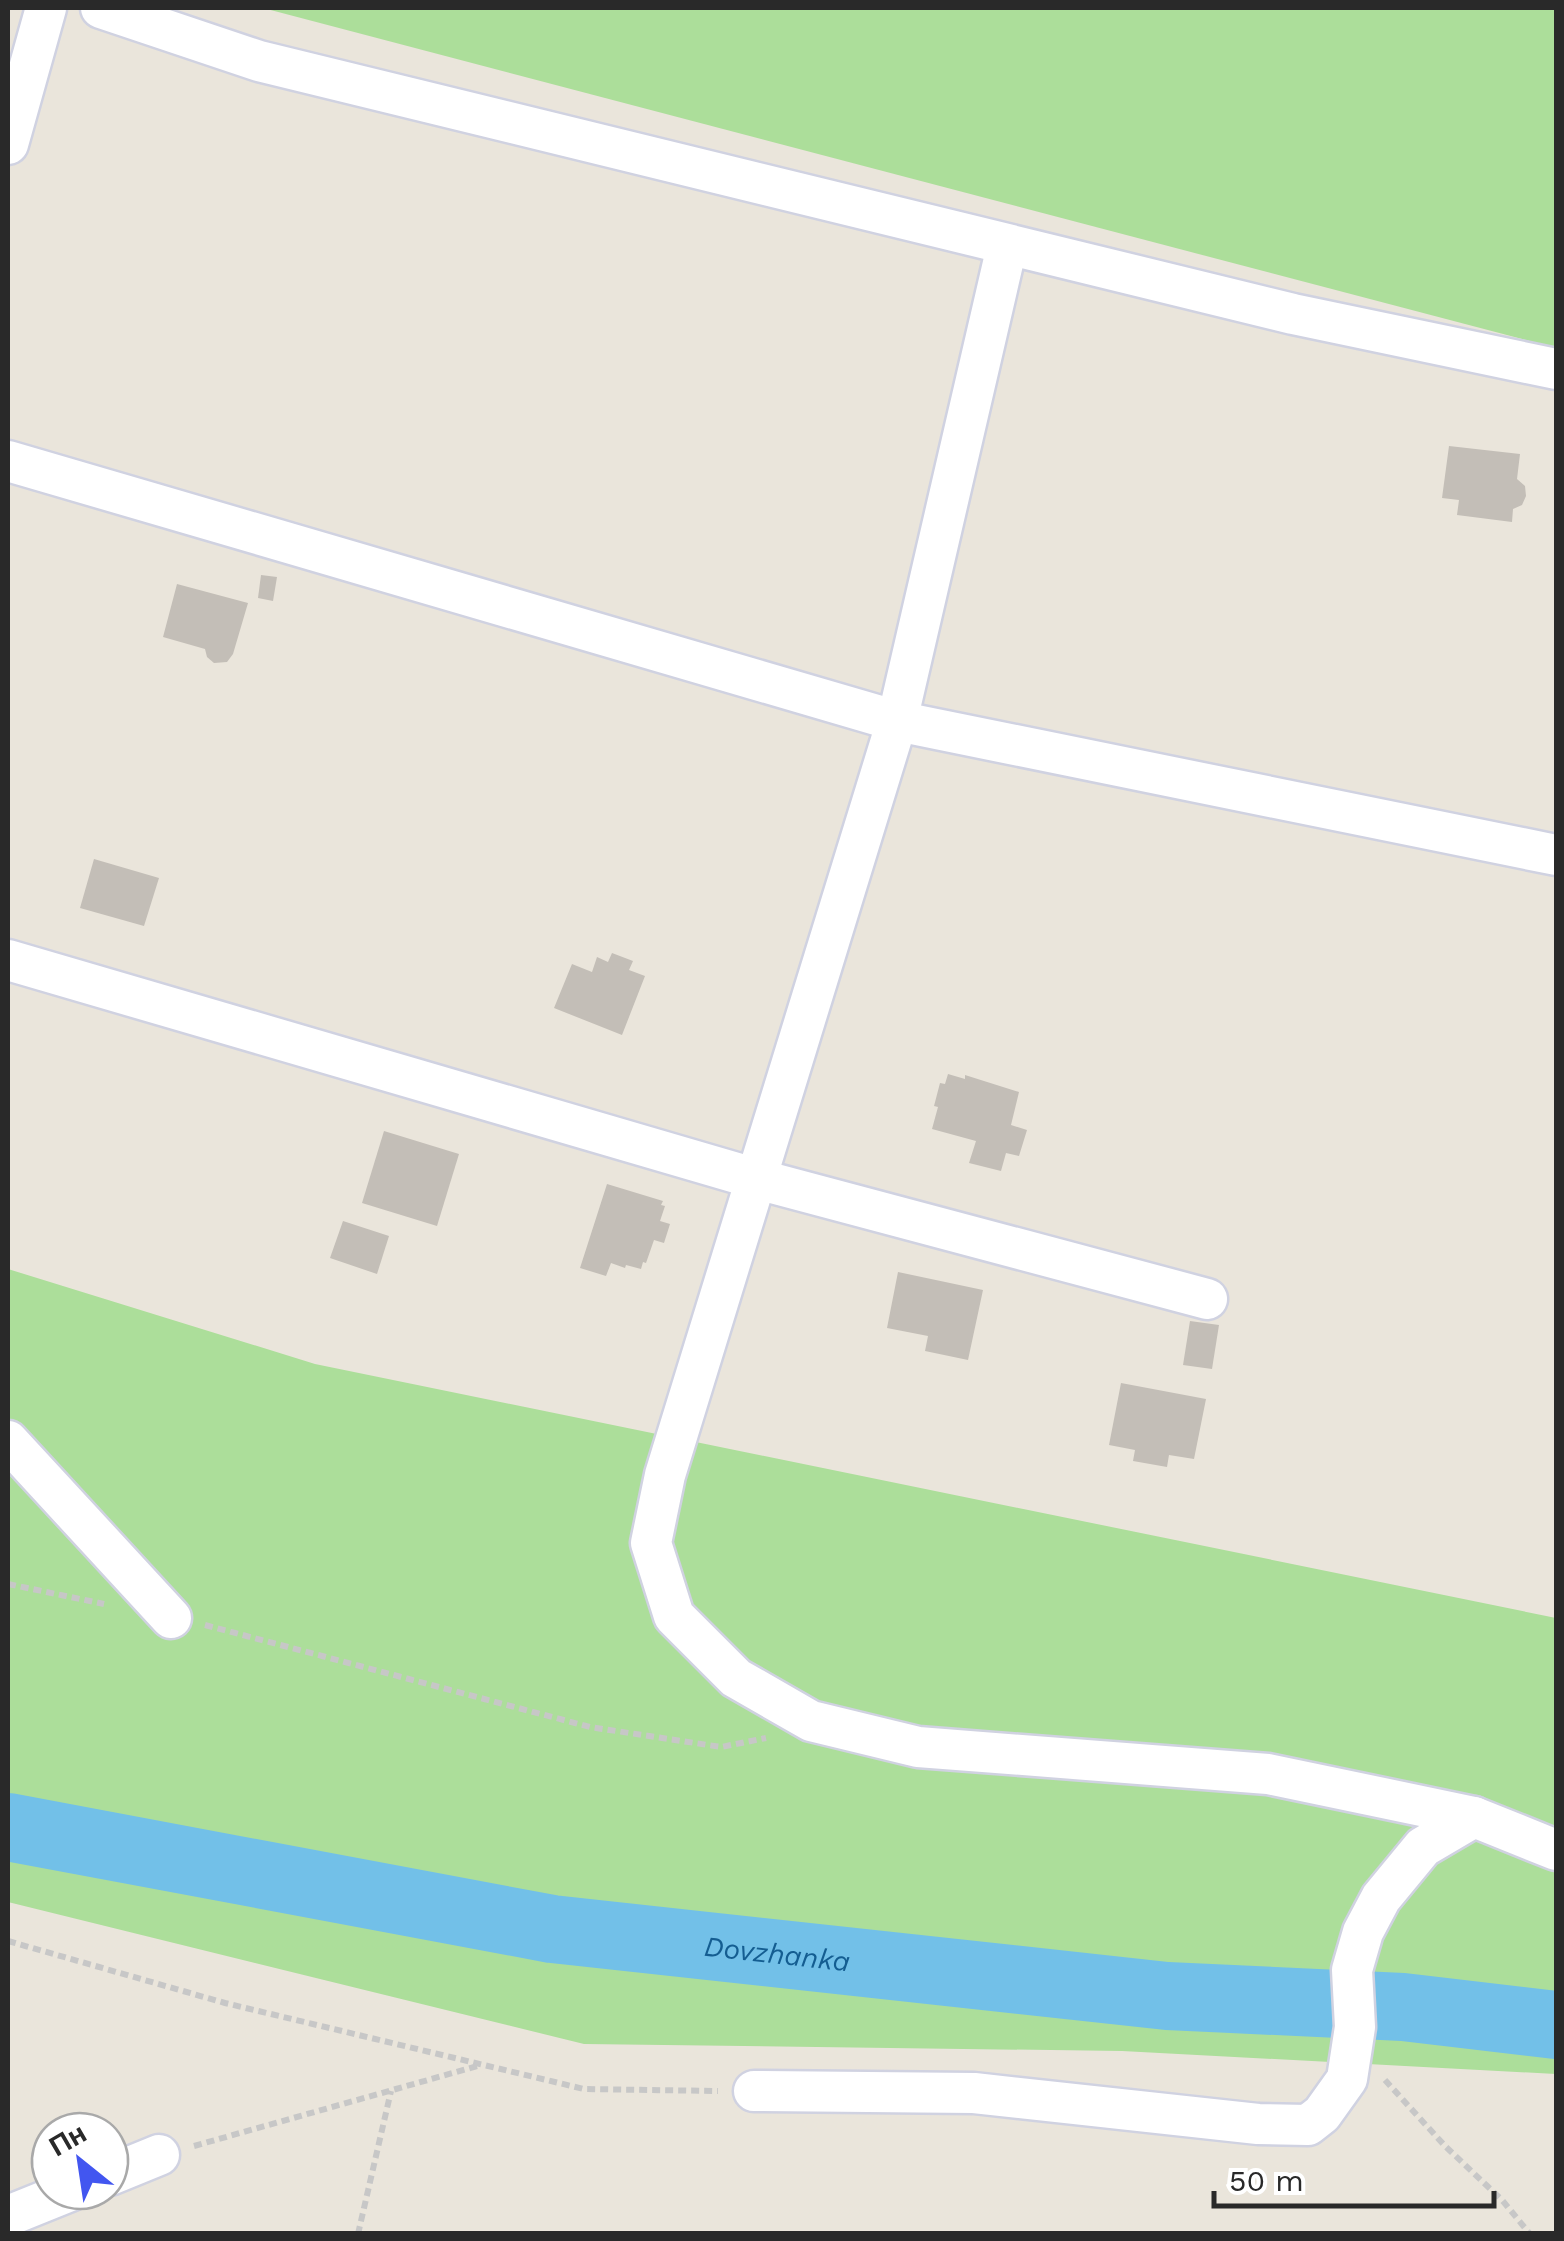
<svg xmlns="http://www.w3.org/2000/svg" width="1564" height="2241" viewBox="0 0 1564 2241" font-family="'Work Sans',sans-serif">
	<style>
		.green { fill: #acde9a }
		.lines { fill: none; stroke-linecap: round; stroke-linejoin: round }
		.river { stroke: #72c0e8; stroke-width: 68 }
		.building { fill: #c3beb7 }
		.street-casing { stroke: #d0d2e1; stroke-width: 45 }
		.path { stroke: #c7c7c7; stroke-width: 6; stroke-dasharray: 8 5; stroke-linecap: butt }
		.street { stroke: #fff; stroke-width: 40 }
		.labels { text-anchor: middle; stroke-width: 10; stroke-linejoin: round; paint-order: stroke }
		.water-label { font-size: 28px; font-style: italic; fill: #145d91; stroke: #fff }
	</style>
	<rect width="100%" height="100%" fill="#eae5db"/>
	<g class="green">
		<polygon points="263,8 1556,8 1556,348"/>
		<polygon points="8,1269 315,1364 1556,1618 1556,2074 1122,2051 584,2044 8,1902"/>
	</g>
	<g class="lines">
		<path class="river" id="s1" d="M8,1827l544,102 615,67 236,11 153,18"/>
	</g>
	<g class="building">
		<polygon points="1449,446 1520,454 1517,479 1525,486 1526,496 1522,505 1513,509 1512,522 1457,515 1459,500 1442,498"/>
		<polygon points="261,575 277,577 273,601 258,598"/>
		<polygon points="177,584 248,603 233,654 227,662 214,663 207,657 205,649 163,637"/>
		<polygon points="94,859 159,878 144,926 80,908"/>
		<polygon points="612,953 633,961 629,970 645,976 622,1035 554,1008 572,964 592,972 597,957 608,962"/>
		<polygon points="948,1074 965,1079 965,1075 1019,1092 1011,1125 1027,1130 1019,1156 1006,1153 1001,1171 969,1163 976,1141 932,1129 938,1107 934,1106 940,1083 945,1084"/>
		<polygon points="384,1131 459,1154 437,1226 362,1203"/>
		<polygon points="607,1184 663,1201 661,1205 665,1206 660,1221 670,1224 664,1243 654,1240 646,1263 643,1262 641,1269 626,1265 625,1268 611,1263 606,1276 580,1268"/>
		<polygon points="343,1221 389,1236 377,1274 330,1258"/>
		<polygon points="898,1272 983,1290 968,1360 925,1351 928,1336 887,1328"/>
		<polygon points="1190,1321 1219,1325 1212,1369 1183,1365"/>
		<polygon points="1121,1383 1206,1399 1194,1459 1169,1455 1167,1467 1133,1461 1135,1450 1109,1445"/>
	</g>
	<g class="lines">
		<defs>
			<g id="street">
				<polyline points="101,8 259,61 1293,314 1556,369"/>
				<polyline points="8,144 46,8"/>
				<polyline points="1007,246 897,721 665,1475 651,1543 674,1616 736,1678 811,1721 918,1747 1268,1774 1474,1817 1556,1850"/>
				<polyline points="8,461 897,721 1556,855"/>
				<polyline points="8,960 757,1179 1207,1299"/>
				<polyline points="8,1441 171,1618"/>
				<polyline points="754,2091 974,2093 1258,2124 1308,2125 1322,2114 1347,2079 1355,2027 1352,1970 1363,1932 1381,1898 1423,1847 1474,1817"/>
				<polyline points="110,2175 159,2155"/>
				<polyline points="8,2216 70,2191"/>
			</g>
		</defs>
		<use href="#street" class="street-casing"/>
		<g class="path">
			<polyline points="8,1584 104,1604"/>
			<polyline points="205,1625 590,1727 721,1747 766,1738"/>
			<polyline points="8,1941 225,2003 584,2089 718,2091"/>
			<polyline points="1385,2080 1445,2146 1502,2200 1530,2234"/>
			<polyline points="194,2146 481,2065"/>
			<polyline points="358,2234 391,2091"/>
		</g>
		<use href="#street" class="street"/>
	</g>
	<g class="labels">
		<g class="water-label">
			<text dy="10" stroke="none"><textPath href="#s1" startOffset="780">Dovzhanka</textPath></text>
		</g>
	</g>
	<rect width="1564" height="2241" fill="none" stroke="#292929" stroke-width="20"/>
	<g transform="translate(80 2161) rotate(330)"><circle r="48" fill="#ffffff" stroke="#a9a9a9" stroke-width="2.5"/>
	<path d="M0-8L18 38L0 25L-18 38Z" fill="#4256f0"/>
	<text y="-15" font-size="28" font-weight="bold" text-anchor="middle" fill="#292929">Пн</text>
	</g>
	<path d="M1214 2191v15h280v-15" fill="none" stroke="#292929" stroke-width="5"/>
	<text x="1229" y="2191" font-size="30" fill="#292929" stroke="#ffffff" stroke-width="8" paint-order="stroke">50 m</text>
</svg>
